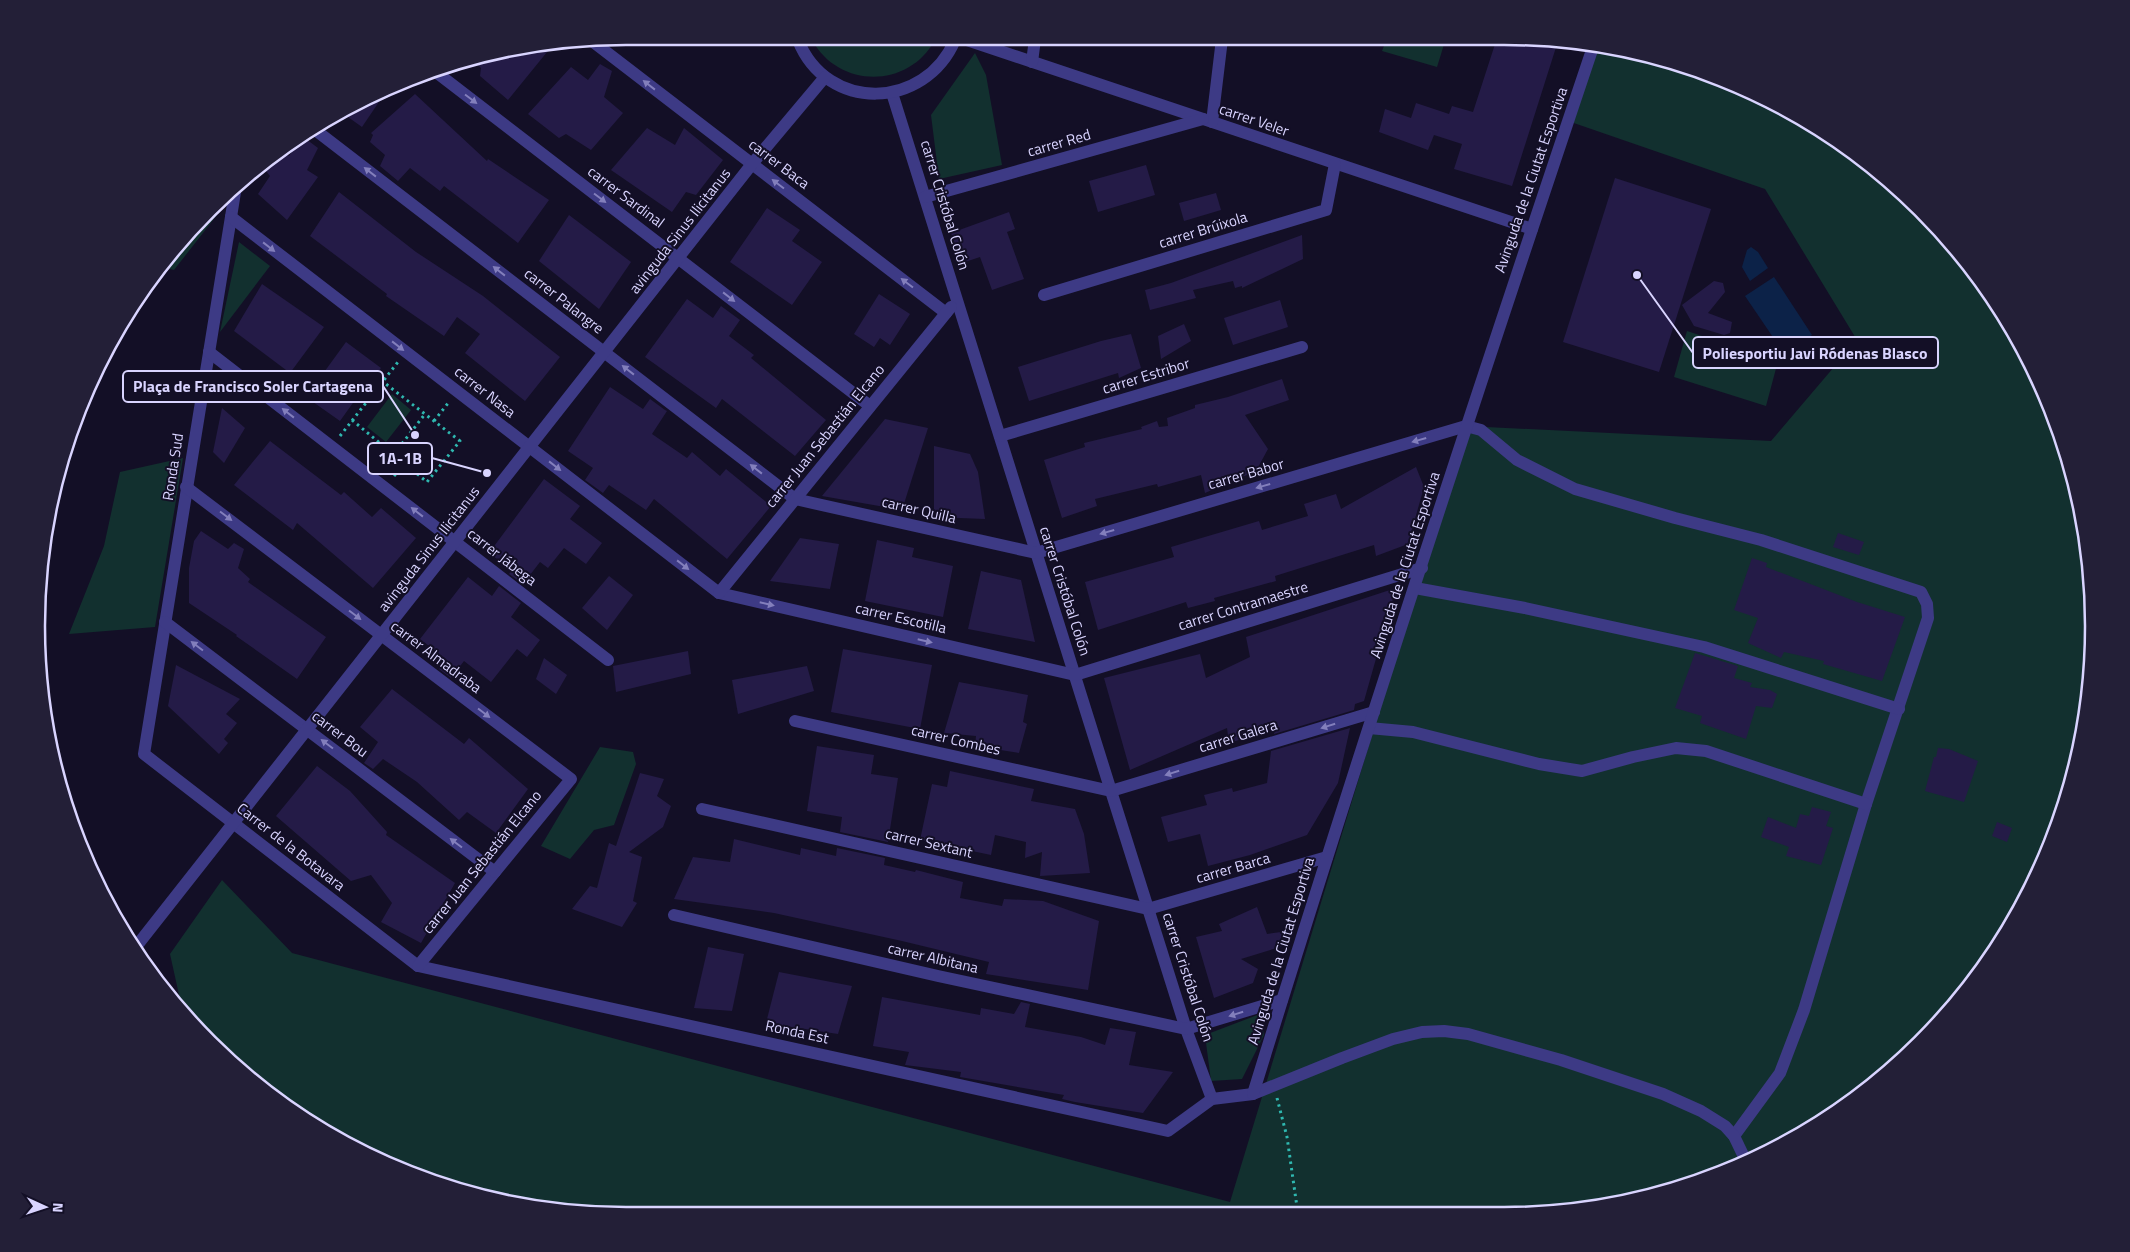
<svg xmlns="http://www.w3.org/2000/svg" width="2130" height="1252" viewBox="0 0 2130 1252" font-family="'Titillium Web',sans-serif">
	<style>
		.green { fill: #12302f }
		.water { fill: #0c2248 }
		.building { fill: #241b47 }
		.lines { fill: none; stroke-linecap: round; stroke-linejoin: round }
		.path { stroke: #2fb8b0; stroke-width: 3; stroke-dasharray: 2.5 4; stroke-linecap: butt }
		.minor { stroke: #3d3a85; stroke-width: 12 }
		.tertiary { stroke: #3d3a85; stroke-width: 12 }
		.oneway { fill: #837fbc }
		.labels { text-anchor: middle; stroke-width: 4; stroke-linejoin: round; paint-order: stroke }
		.street-label { font-size: 15px; fill: #d9d4ff; stroke: #130f26 }
		.rim { fill: none; stroke: #d9d4ff; stroke-width: 2.5 }
		.leader { fill: none; stroke: #d9d4ff; stroke-width: 2 }
		.callout-dot { fill: #d9d4ff; stroke: #130f26; stroke-width: 2 }
		.callout { fill: #130f26; stroke: #d9d4ff; stroke-width: 2 }
		.callout-label { font-size: 16px; text-anchor: middle; font-weight: bold; fill: #d9d4ff }
	</style>
	<rect width="100%" height="100%" fill="#130f26"/>
	<g class="green">
		<polygon points="1387,38 1446,38 1437,67 1382,51"/>
		<path d="M812,40h123c-27,49 -96,49 -123,0z"/>
		<polygon points="1593,47 1694,68 1832,136 1921,209 1995,299 2049,401 2082,511 2094,626 2082,741 2049,852 1994,954 1893,1069 1799,1137 1657,1196 1543,1214 587,1214 436,1184 298,1116 209,1043 183,1013 170,954 222,880 292,953 1230,1202 1466,426 1771,441 1857,340 1765,189 1568,121"/>
		<polygon points="975,53 986,75 1002,165 939,179 931,115"/>
		<polygon points="220,200 217,215 174,270 161,267 209,209"/>
		<polygon points="239,242 270,266 220,332"/>
		<polygon points="1687,331 1778,361 1766,406 1674,377"/>
		<polygon points="392,394 411,410 386,442 367,427"/>
		<polygon points="183,458 155,627 69,634 104,546 120,472"/>
		<polygon points="600,747 633,752 636,764 614,825 594,830 570,859 541,846"/>
		<polygon points="1260,1014 1264,1035 1242,1079 1211,1081 1205,1035"/>
	</g>
	<g class="water">
		<polygon points="1751,247 1758,252 1768,268 1750,281 1742,267 1747,250"/>
		<polygon points="1774,277 1812,335 1783,352 1745,296"/>
	</g>
	<g class="building">
		<polygon points="1497,38 1543,38 1558,41 1512,186 1454,169 1462,144 1434,135 1428,150 1379,132 1385,109 1411,118 1416,103 1449,114 1452,106 1473,112"/>
		<polygon points="549,41 556,41 508,100 480,76 481,68 472,59"/>
		<polygon points="600,64 612,71 604,97 623,113 591,150 566,134 559,138 528,114 571,67 588,80"/>
		<polygon points="389,87 362,127 341,112 365,97"/>
		<polygon points="415,94 487,161 488,159 549,200 518,243 444,186 440,191 410,168 398,181 380,166 385,155 370,142 373,135 371,133"/>
		<polygon points="647,128 675,145 684,128 723,160 696,195 686,192 672,212 611,170"/>
		<polygon points="302,136 318,148 307,170 318,177 287,220 258,194 270,176 266,171 271,162 268,157 280,150 289,156"/>
		<polygon points="1146,165 1155,195 1098,212 1089,181"/>
		<polygon points="1615,178 1711,209 1659,372 1563,342"/>
		<polygon points="339,192 416,252 483,296 560,357 525,401 465,353 480,334 457,317 444,336 386,296 387,294 310,236"/>
		<polygon points="1216,193 1221,210 1184,221 1179,203"/>
		<polygon points="767,208 800,230 792,241 822,262 792,305 730,262"/>
		<polygon points="1009,212 1015,229 1007,232 1024,279 992,290 980,257 962,263 951,233"/>
		<polygon points="569,215 631,262 599,309 539,261"/>
		<polygon points="1302,235 1303,259 1242,288 1242,286 1235,288 1233,281 1193,290 1196,298 1150,310 1145,290 1171,283"/>
		<polygon points="1714,281 1723,283 1725,292 1708,313 1732,322 1730,333 1724,335 1694,326 1682,305"/>
		<polygon points="262,284 324,327 290,373 234,331"/>
		<polygon points="879,294 910,314 890,345 880,338 874,347 854,334"/>
		<polygon points="687,299 713,318 721,306 740,320 729,336 754,355 751,358 826,420 795,456 722,399 716,408 645,357"/>
		<polygon points="1280,300 1288,327 1233,345 1224,318"/>
		<polygon points="1184,324 1191,341 1161,359 1158,336"/>
		<polygon points="1131,334 1141,368 1119,378 1118,373 1029,401 1018,367 1101,341"/>
		<polygon points="346,342 381,368 364,389 367,391 358,402 355,400 340,421 306,397"/>
		<polygon points="1282,379 1289,400 1245,415 1268,449 1256,471 1205,493 1201,475 1158,487 1157,484 1095,499 1097,506 1062,518 1044,460 1085,447 1084,443 1142,429 1141,427 1157,421 1159,427 1168,426 1167,418 1195,408 1195,405 1228,397"/>
		<polygon points="610,387 643,409 650,399 665,410 667,411 652,434 687,458 692,452 720,476 726,469 771,506 727,559 654,499 646,510 609,485 603,493 585,480 593,468 568,451"/>
		<polygon points="222,408 245,428 224,463 213,452"/>
		<polygon points="885,419 928,428 902,510 822,496"/>
		<polygon points="270,441 341,495 344,492 372,517 381,508 416,538 373,588 297,523 293,530 234,485"/>
		<polygon points="934,446 970,454 978,472 985,519 934,517"/>
		<polygon points="1416,467 1424,487 1408,544 1376,556 1374,545 1275,576 1276,581 1214,598 1215,601 1188,608 1186,602 1098,630 1085,582 1174,557 1171,547 1259,521 1262,530 1308,516 1304,504 1336,494 1341,509"/>
		<polygon points="544,479 580,506 570,519 602,543 586,564 564,548 548,568 540,562 523,584 509,574 512,570 489,553"/>
		<polygon points="201,531 228,549 234,543 244,549 238,568 250,579 248,582 326,637 297,679 236,636 237,635 189,603 189,568 194,541"/>
		<polygon points="1838,533 1864,542 1859,555 1833,547"/>
		<polygon points="800,538 839,544 830,589 770,581"/>
		<polygon points="877,540 914,548 912,557 953,566 943,617 865,601"/>
		<polygon points="1752,558 1767,563 1766,567 1857,602 1905,617 1882,681 1823,664 1824,661 1784,652 1781,658 1748,643 1758,618 1734,610"/>
		<polygon points="981,571 1021,580 1035,642 968,629"/>
		<polygon points="609,576 633,595 607,630 582,608"/>
		<polygon points="468,577 492,596 499,586 521,603 511,617 540,640 527,657 517,649 491,682 464,661 451,678 439,669 447,660 420,639"/>
		<polygon points="1396,588 1364,701 1355,704 1354,710 1274,734 1275,729 1229,743 1227,728 1130,770 1104,678 1200,654 1206,678 1250,657 1246,637"/>
		<polygon points="843,649 932,665 920,729 831,712"/>
		<polygon points="688,651 691,674 616,692 613,666"/>
		<polygon points="1695,653 1738,666 1734,678 1752,683 1750,687 1770,690 1777,694 1772,708 1756,706 1746,739 1700,723 1702,716 1675,708"/>
		<polygon points="544,658 567,675 556,694 536,679"/>
		<polygon points="176,665 240,699 226,714 237,723 224,739 228,743 219,754 168,706"/>
		<polygon points="807,666 814,691 738,714 732,680"/>
		<polygon points="959,682 1028,695 1023,722 1027,724 1019,753 975,746 976,736 944,733"/>
		<polygon points="392,689 464,744 469,738 528,789 496,833 467,812 459,820 417,782 383,759 373,769 364,763 378,742 360,727"/>
		<polygon points="1350,728 1338,783 1307,835 1250,855 1208,866 1200,834 1168,842 1161,817 1207,805 1204,795 1232,788 1233,792 1267,783 1271,751"/>
		<polygon points="817,746 874,755 871,774 898,778 888,842 840,832 842,817 807,811"/>
		<polygon points="1938,748 1949,749 1978,761 1964,802 1925,791 1934,757 1936,757"/>
		<polygon points="317,766 350,791 387,832 386,835 455,883 421,943 381,922 392,903 371,875 351,881 276,816"/>
		<polygon points="950,771 1034,789 1031,801 1075,809 1084,834 1090,873 1040,876 1042,852 1025,858 1026,842 995,835 991,855 920,840 932,784 947,787"/>
		<polygon points="640,773 664,779 657,796 671,806 663,827 629,852 642,857 633,901 637,903 622,927 572,909 590,886 597,888 609,843 616,846"/>
		<polygon points="1812,807 1831,812 1826,826 1833,828 1821,865 1786,856 1789,847 1761,837 1768,817 1796,828 1800,814 1809,816"/>
		<polygon points="1997,822 2012,828 2007,842 1992,836"/>
		<polygon points="734,839 800,855 801,848 836,856 837,848 885,858 884,865 915,872 916,870 963,882 960,898 1002,906 1004,899 1043,901 1099,921 1088,990 986,974 989,962 902,941 774,913 674,899 693,857 730,862"/>
		<polygon points="1257,907 1267,934 1288,931 1283,946 1241,959 1258,969 1253,983 1214,998 1196,937 1222,931 1219,924"/>
		<polygon points="708,947 744,954 732,1011 694,1008"/>
		<polygon points="779,972 852,986 838,1034 766,1023"/>
		<polygon points="882,997 980,1015 981,1008 1014,1014 1021,1002 1030,1004 1025,1027 1081,1037 1105,1045 1110,1028 1136,1032 1129,1065 1173,1072 1143,1113 1075,1102 1062,1099 1064,1095 960,1077 961,1072 905,1065 909,1052 873,1046"/>
	</g>
	<g class="lines">
		<g class="path">
			<polyline points="352,420 427,482 460,441 382,381"/>
			<polyline points="434,421 449,402"/>
			<polyline points="340,436 398,362"/>
			<polyline points="394,454 425,414"/>
			<polyline points="394,476 405,463"/>
			<polyline points="1277,1098 1287,1137 1298,1214"/>
		</g>
		<g class="minor">
			<polyline points="967,40 1532,229"/>
			<polyline points="592,41 946,313"/>
			<polyline points="1032,62 1035,39"/>
			<polyline points="432,69 870,406"/>
			<polyline points="892,93 1111,791 1186,1029 1212,1099"/>
			<polyline points="1212,122 1222,39"/>
			<polyline points="314,129 795,499 1036,553 1466,426 1481,430 1517,460 1575,489 1675,518 1761,540 1921,592 1927,604 1928,618 1866,804 1804,1010 1780,1073 1734,1136"/>
			<polyline points="236,186 144,754 418,966 1168,1131 1212,1099 1253,1094 1342,1058 1393,1039 1422,1032 1444,1031 1468,1034 1561,1060 1663,1094 1701,1111 1725,1126 1734,1136 1745,1159"/>
			<polyline points="925,197 1203,119"/>
			<polyline points="231,217 719,593 1075,675 1422,568"/>
			<polyline points="1044,295 1326,210 1335,164"/>
			<polyline points="209,352 608,660"/>
			<polyline points="1000,436 1302,347"/>
			<polyline points="186,487 571,779 418,966"/>
			<polyline points="1415,588 1525,608 1704,647 1899,709"/>
			<polyline points="719,593 951,307"/>
			<polyline points="165,622 495,872"/>
			<polyline points="795,721 1111,791 1374,712"/>
			<polyline points="1369,728 1413,732 1539,764 1582,771 1633,757 1676,748 1706,751 1866,804"/>
			<polyline points="702,809 1148,909 1327,857"/>
			<polyline points="674,915 938,976 1186,1029 1282,1000"/>
			<path d="M1253,1094c108,-350 223,-699 340,-1047"/>
		</g>
		<g class="tertiary">
			<path d="M798,40c29,73 127,70 157,0"/>
			<polyline points="135,948 752,164 825,77"/>
		</g>
	</g>
	<defs><path id="oneway-solid" d="M-6-.8H1V-3.2L6.5 0L1 3.2V.8H-6Z" transform="scale(1.25)"/></defs>
	<g class="oneway">
		<use href="#oneway-solid" transform="translate(649 85) rotate(-142)"/>
		<use href="#oneway-solid" transform="translate(471 99) rotate(37)"/>
		<use href="#oneway-solid" transform="translate(370 172) rotate(-142)"/>
		<use href="#oneway-solid" transform="translate(778 184) rotate(-143)"/>
		<use href="#oneway-solid" transform="translate(600 198) rotate(37)"/>
		<use href="#oneway-solid" transform="translate(269 247) rotate(38)"/>
		<use href="#oneway-solid" transform="translate(499 271) rotate(-142)"/>
		<use href="#oneway-solid" transform="translate(907 283) rotate(-143)"/>
		<use href="#oneway-solid" transform="translate(729 297) rotate(38)"/>
		<use href="#oneway-solid" transform="translate(398 346) rotate(38)"/>
		<use href="#oneway-solid" transform="translate(628 370) rotate(-142)"/>
		<use href="#oneway-solid" transform="translate(288 413) rotate(-142)"/>
		<use href="#oneway-solid" transform="translate(1419 440) rotate(164)"/>
		<use href="#oneway-solid" transform="translate(555 466) rotate(38)"/>
		<use href="#oneway-solid" transform="translate(756 469) rotate(-142)"/>
		<use href="#oneway-solid" transform="translate(1263 486) rotate(164)"/>
		<use href="#oneway-solid" transform="translate(417 512) rotate(-142)"/>
		<use href="#oneway-solid" transform="translate(226 516) rotate(37)"/>
		<use href="#oneway-solid" transform="translate(1107 532) rotate(164)"/>
		<use href="#oneway-solid" transform="translate(683 565) rotate(38)"/>
		<use href="#oneway-solid" transform="translate(767 604) rotate(13)"/>
		<use href="#oneway-solid" transform="translate(355 615) rotate(37)"/>
		<use href="#oneway-solid" transform="translate(925 641) rotate(13)"/>
		<use href="#oneway-solid" transform="translate(197 646) rotate(-143)"/>
		<use href="#oneway-solid" transform="translate(484 713) rotate(37)"/>
		<use href="#oneway-solid" transform="translate(1328 726) rotate(163)"/>
		<use href="#oneway-solid" transform="translate(327 744) rotate(-143)"/>
		<use href="#oneway-solid" transform="translate(1172 773) rotate(163)"/>
		<use href="#oneway-solid" transform="translate(456 843) rotate(-143)"/>
		<use href="#oneway-solid" transform="translate(1236 1014) rotate(163)"/>
	</g>
	<g class="labels">
		<g class="street-label">
			<text transform="translate(1254 120) rotate(19)" y="5">carrer Veler</text>
			<text transform="translate(1059 143) rotate(-16)" y="5">carrer Red</text>
			<text transform="translate(779 164) rotate(37)" y="5">carrer Baca</text>
			<text transform="translate(1531 180) rotate(-71)" y="5">Avinguda de la Ciutat Esportiva</text>
			<text transform="translate(626 197) rotate(37)" y="5">carrer Sardinal</text>
			<text transform="translate(945 205) rotate(73)" y="5">carrer Cristóbal Colón</text>
			<text transform="translate(1203 230) rotate(-17)" y="5">carrer Brúixola</text>
			<text transform="translate(680 231) rotate(-52)" y="5">avinguda Sinus Ilicitanus</text>
			<text transform="translate(564 301) rotate(38)" y="5">carrer Palangre</text>
			<text transform="translate(1146 376) rotate(-17)" y="5">carrer Estribor</text>
			<text transform="translate(485 392) rotate(38)" y="5">carrer Nasa</text>
			<text transform="translate(825 436) rotate(-51)" y="5">carrer Juan Sebastián Elcano</text>
			<text transform="translate(173 467) rotate(-81)" y="5">Ronda Sud</text>
			<text transform="translate(1246 474) rotate(-16)" y="5">carrer Babor</text>
			<text transform="translate(919 510) rotate(13)" y="5">carrer Quilla</text>
			<text transform="translate(429 549) rotate(-52)" y="5">avinguda Sinus Ilicitanus</text>
			<text transform="translate(502 557) rotate(38)" y="5">carrer Jábega</text>
			<text transform="translate(1405 565) rotate(-72)" y="5">Avinguda de la Ciutat Esportiva</text>
			<text transform="translate(1065 591) rotate(72)" y="5">carrer Cristóbal Colón</text>
			<text transform="translate(1243 606) rotate(-17)" y="5">carrer Contramaestre</text>
			<text transform="translate(901 618) rotate(13)" y="5">carrer Escotilla</text>
			<text transform="translate(436 657) rotate(37)" y="5">carrer Almadraba</text>
			<text transform="translate(340 734) rotate(37)" y="5">carrer Bou</text>
			<text transform="translate(1238 736) rotate(-17)" y="5">carrer Galera</text>
			<text transform="translate(956 740) rotate(13)" y="5">carrer Combes</text>
			<text transform="translate(929 843) rotate(13)" y="5">carrer Sextant</text>
			<text transform="translate(291 847) rotate(38)" y="5">Carrer de la Botavara</text>
			<text transform="translate(482 862) rotate(-51)" y="5">carrer Juan Sebastián Elcano</text>
			<text transform="translate(1233 868) rotate(-16)" y="5">carrer Barca</text>
			<text transform="translate(1281 951) rotate(-73)" y="5">Avinguda de la Ciutat Esportiva</text>
			<text transform="translate(933 958) rotate(13)" y="5">carrer Albitana</text>
			<text transform="translate(1188 977) rotate(72)" y="5">carrer Cristóbal Colón</text>
			<text transform="translate(797 1032) rotate(12)" y="5">Ronda Est</text>
		</g>
	</g>
	<path d="M0 0H2130V1252H0ZM626 45H1504A581 581 0 0 1 2085 626V626A581 581 0 0 1 1504 1207H626A581 581 0 0 1 45 626V626A581 581 0 0 1 626 45Z" fill="#231f37" fill-rule="evenodd"/>
	<path class="rim" d="M626 45H1504A581 581 0 0 1 2085 626V626A581 581 0 0 1 1504 1207H626A581 581 0 0 1 45 626V626A581 581 0 0 1 626 45Z"/>
	<path class="leader" d="M1637 275L1693 353M415 435L383 386M487 473L432 458"/>
	<g class="callout-dot">
		<circle cx="1637" cy="275" r="5"/>
		<circle cx="415" cy="435" r="5"/>
		<circle cx="487" cy="473" r="5"/>
	</g>
	<g class="callout">
		<rect x="1693" y="337" width="245" height="31" rx="5"/>
		<rect x="123" y="371" width="260" height="31" rx="5"/>
		<rect x="368" y="443" width="64" height="31" rx="5"/>
	</g>
	<g class="callout-label">
		<text x="1815" y="359">Poliesportiu Javi Ródenas Blasco</text>
		<text x="253" y="392">Plaça de Francisco Soler Cartagena</text>
		<text x="400" y="464">1A-1B</text>
	</g>
	<g transform="translate(45 1207) rotate(93)" stroke="#130f26" stroke-width="4" paint-order="stroke">
	<path d="M0-4L9 19L0 12L-9 19Z" fill="#d9d4ff"/>
	<text y="-8" font-size="14" font-weight="bold" text-anchor="middle" fill="#d9d4ff">N</text>
	</g>
</svg>
